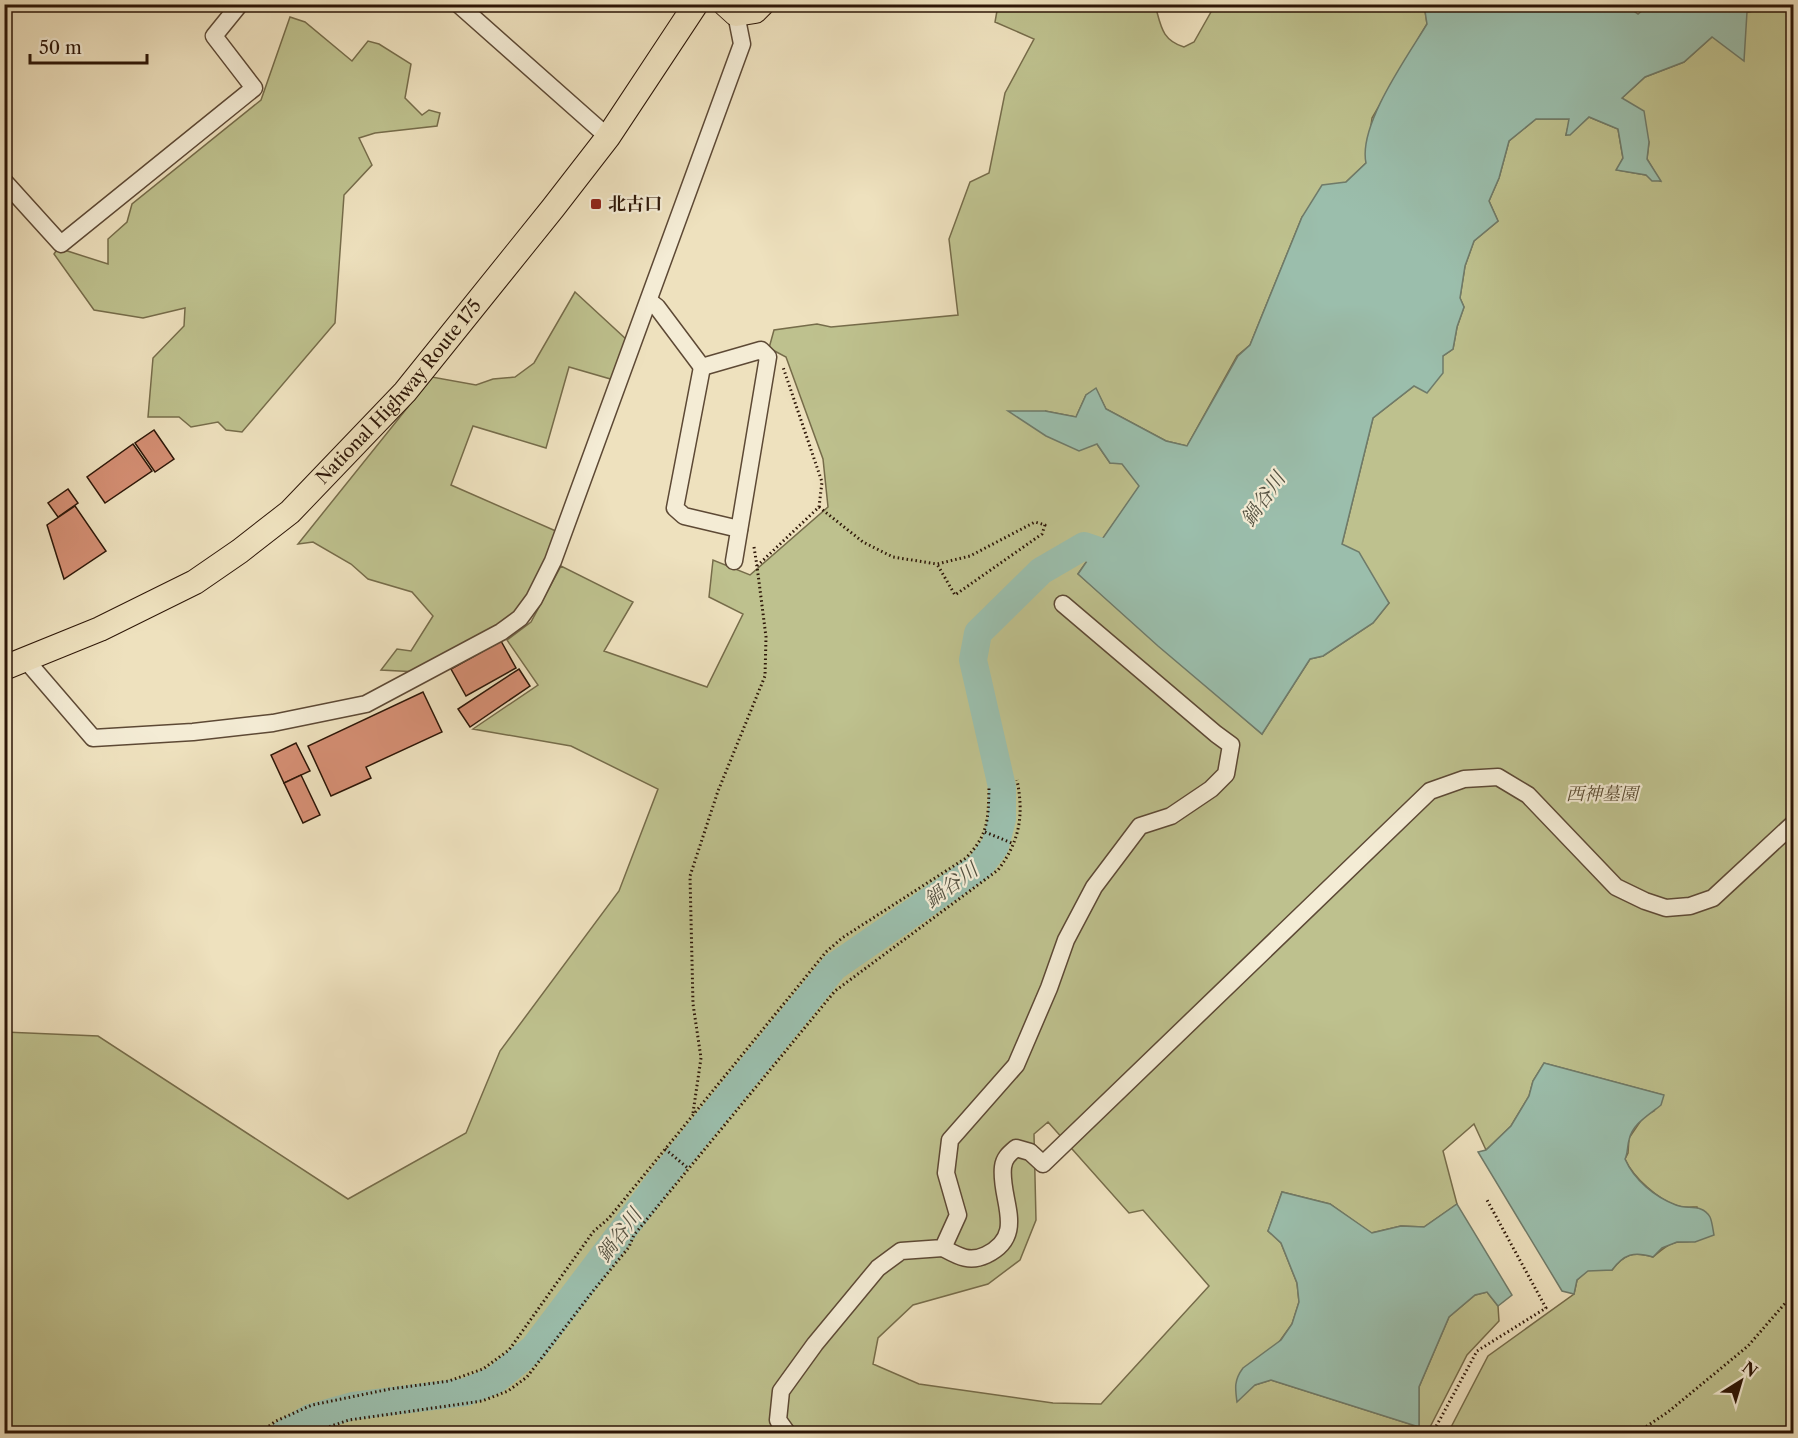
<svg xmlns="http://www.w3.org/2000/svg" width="1798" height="1438" viewBox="0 0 1798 1438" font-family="'Libre Caslon Text','Noto Serif JP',serif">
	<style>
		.green { fill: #bec18e; stroke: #766c4a; stroke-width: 1.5; fill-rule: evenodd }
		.water { fill: #9bbeac; stroke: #6f7b6a; stroke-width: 1.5 }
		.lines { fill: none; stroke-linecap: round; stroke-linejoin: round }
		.river { stroke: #9bbeac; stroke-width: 28 }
		.building { fill: #d48e73; stroke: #2d1607; stroke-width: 1.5 }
		.minor-casing { stroke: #5d4935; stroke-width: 19 }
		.highway-casing { stroke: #2d1607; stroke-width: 26 }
		.path { stroke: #2d1607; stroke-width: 3; stroke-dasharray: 1.5 3; stroke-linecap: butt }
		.minor { stroke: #f4ecd5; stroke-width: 16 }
		.highway { stroke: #eee1be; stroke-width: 24 }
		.poi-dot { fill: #8f2418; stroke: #f4ecd5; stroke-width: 2 }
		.labels { text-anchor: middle; stroke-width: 4.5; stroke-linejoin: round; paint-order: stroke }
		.poi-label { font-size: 18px; font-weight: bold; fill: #2d1607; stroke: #f4ecd5; text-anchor: start }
		.street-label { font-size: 18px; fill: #2d1607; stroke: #f4ecd5 }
		.park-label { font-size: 18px; font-style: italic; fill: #584930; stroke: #f4ecd5 }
		.water-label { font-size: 20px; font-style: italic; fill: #545141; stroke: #f4ecd5 }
	</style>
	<rect width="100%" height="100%" fill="#eee1be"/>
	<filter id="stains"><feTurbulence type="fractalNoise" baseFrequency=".00333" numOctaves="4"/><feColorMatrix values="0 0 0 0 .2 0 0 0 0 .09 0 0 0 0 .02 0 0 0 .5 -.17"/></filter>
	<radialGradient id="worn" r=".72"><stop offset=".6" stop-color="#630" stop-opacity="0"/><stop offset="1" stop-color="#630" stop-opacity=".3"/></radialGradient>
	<g class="green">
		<path d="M998,5h157c6,20 6,35 29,42l10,-5 21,-37h214l-4,6 2,13 -55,94 -6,45 -20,19 -44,35 -52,128 -13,11 -50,90 -21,-5 -60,-32 -10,-20 -10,6 -10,22 -31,-6 52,33 13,19h12l18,23 -62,88 184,160 48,-75 13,-3 50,-33 16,-20 -47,-59 31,-126 41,-32 29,-30 10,-7 4,-22 7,-20 -4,-9 5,-32 9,-25 24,-20 -9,-20 10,-23 10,-37 27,-22h34l-4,16 4,-1 19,-17 29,12 5,29 -6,12 29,5 14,6 -13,-22 2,-17 -27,-44 23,-21 39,-15 28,-25 35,-25 46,-7v1428h-345l40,-77 86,-62 3,-14 11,-10h24c12,-16 21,-19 41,-13 8,-7 17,-15 27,-15 9,-1 14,1 21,-4l-4,-31c-5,0 -13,1 -19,-1 -19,-5 -45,-29 -53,-47l3,-6 1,-15 15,-22 10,-5 9,-16 -119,-32 -11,18 -4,15 -18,30 -25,24 -12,-26 -31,27 14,53 -33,23 -23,-1 -30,7 -41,-29 -48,-12 -14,39 13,12 16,40 2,19 -7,22 -15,21 -22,40 16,-5 148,47v-40l30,-70 26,-22 12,-3 11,14 1,15 -32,34 -40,78 -1422,1v-402l93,4 250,163 118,-66 34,-82 119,-160 39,-102 -87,-43 -98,-17 65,-44 -31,-45 24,-18 30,-56 72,36 -29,49 103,36 36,-73 -34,-17 4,-37 37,15 78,-68 -5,-48 -37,-102 -17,-9 5,-18 43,-6 14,3 127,-12 -9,-76 21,-57 19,-9 16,-80 29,-54 -39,-17zM1048,1122l81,91 14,-3 66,76 -108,118 -48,-1 -134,-19 -46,-20 5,-26 35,-33 75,-21 32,-24 16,-40 -2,-86z"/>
		<polygon points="290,17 305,22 352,61 368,41 379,44 411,64 405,98 422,115 429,110 440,113 437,126 375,133 359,138 372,165 344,195 335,323 242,432 226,430 218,422 191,427 179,417 148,417 153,358 184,326 185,308 143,318 94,310 54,254 58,248 108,264 108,239 127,222 132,204 261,100"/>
		<polygon points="575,292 627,340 614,380 569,367 546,448 473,426 451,485 558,532 531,598 516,614 418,672 381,670 397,649 411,651 433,616 412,592 368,579 351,564 313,542 298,544 432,377 476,385 493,379 515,377 534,363"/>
	</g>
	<g class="water">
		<path d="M1625,5l13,9 11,-9h136l-38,7 -3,49 -32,-24 -28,25 -39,15 -23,21 22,13 5,31 -2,17 14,22h-9l-6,-6 -30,-5 7,-12 -5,-29 -29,-12 -19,18h-4l3,-16h-33l-27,22 -10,37 -10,23 9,20 -24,20 -9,25 -5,32 4,9 -7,20 -4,22 -10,7v17l-16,20 -13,-7 -41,32 -31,126 17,8 30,51 -16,20 -50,33 -13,3 -48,75 -104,-88 -80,-72 61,-88 -17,-22 -12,-1 -13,-19 -18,7 -33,-15 -38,-25h37l31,6 10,-22 10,-7 10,21 60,32 21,5 51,-90 12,-11 52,-128 20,-32 24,-3 20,-19c-8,-38 41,-106 61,-139l-2,-13 4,-6z"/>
		<path d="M1544,1063l120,32 -3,10c-12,10 -29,19 -32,35 -2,7 -1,13 -4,19 9,21 30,38 51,46 11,5 26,-2 34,12 2,4 3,13 4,18l-19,7h-18l-15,6 -9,9c-19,-6 -29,-3 -41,13l-24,1 -11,9 -3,14 -12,-3 -84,-139 8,-2 25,-24 18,-30 4,-15z"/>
		<path d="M1282,1192l48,12 42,29 29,-7 23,1 33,-23 55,91 -14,11 -11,-14 -12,3 -26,22 -30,70v40l-148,-47 -16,5 -18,17c-2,-14 -3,-22 6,-34l38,-28 11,-16 7,-22 -2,-19 -16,-40 -13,-12z"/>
	</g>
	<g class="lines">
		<polyline class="river" points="283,1434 310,1418 353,1406 466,1392 495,1380 534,1348 670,1168 834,967 980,866 995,846 1002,819 1002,787 973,660 978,633 1041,571 1084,546 1131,562"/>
	</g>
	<g class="building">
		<polygon points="154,430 174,459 155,472 135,443"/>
		<polygon points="133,444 152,471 105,503 87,477"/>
		<polygon points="68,489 78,503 58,517 48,503"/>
		<polygon points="75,506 106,551 64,579 47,525"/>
		<polygon points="501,641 516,668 466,696 451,669"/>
		<polygon points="519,669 530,686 470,727 458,709"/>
		<polygon points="423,692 442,732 366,767 371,778 331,796 308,746"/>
		<polygon points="296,743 310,771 284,783 271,755"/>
		<polygon points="301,775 320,815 303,823 284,783"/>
	</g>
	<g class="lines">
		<defs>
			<g id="minor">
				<polyline points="458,4 608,137"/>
				<polyline points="4,181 61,244 254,88 214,36 240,4"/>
				<polyline points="649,301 657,307 702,367 761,350 768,357 734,561"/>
				<polyline points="702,367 675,508 684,516 739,529"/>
				<polyline points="25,659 93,738 193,732 273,723 366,704 501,632 520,618 534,599 553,561 742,44 736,14"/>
				<path d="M943,1248c15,8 26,15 43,7 42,-20 13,-56 17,-88 1,-9 6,-13 13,-19l14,4 13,12 387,-373 34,-12 34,-2 30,18 88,92 29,14 21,7 24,-2 23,-8 81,-75"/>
				<polyline points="788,1434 778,1420 781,1391 815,1344 878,1268 901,1251 943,1248 958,1215 946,1173 950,1140 1016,1065 1049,988 1066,940 1094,887 1140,826 1171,816 1211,789 1226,774 1231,745 1216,734 1063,604"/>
			</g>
			<g id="highway">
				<polyline points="725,4 736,14 755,11 762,4"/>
				<path id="s1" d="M4,668l96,-39 95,-47 45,-31 50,-39 115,-120 148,-184 55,-71 88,-133"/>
			</g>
		</defs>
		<use href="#minor" class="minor-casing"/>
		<use href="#highway" class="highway-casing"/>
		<g class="path">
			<polyline points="819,507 863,542 893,557 937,564 970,556 1035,522 1045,525 1042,534 955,595 937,564"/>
			<polyline points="754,547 757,566"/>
			<polyline points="985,832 1014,844"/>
			<polyline points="693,1113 701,1058 693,1004 690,876 718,791 765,676 766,637 757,566 819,507 822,482 783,367"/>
			<polyline points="665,1149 689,1169"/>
			<path d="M258,1434l18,-13 36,-16 78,-16 59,-8 34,-12 26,-19 84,-118 16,-14 217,-266 16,-14 124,-80c23,-24 22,-39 23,-70"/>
			<path d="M308,1434l41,-14 133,-19 26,-10 19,-14 66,-86 36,-44 5,-12 201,-244 163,-121c22,-29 26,-55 19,-90"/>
			<polyline points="1432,1434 1477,1351 1546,1308 1487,1200"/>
			<polyline points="1635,1434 1668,1412 1748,1346 1794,1293"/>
		</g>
		<use href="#minor" class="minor"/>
		<use href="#highway" class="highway"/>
	</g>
	<rect class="poi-dot" x="590" y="198" width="12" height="12" rx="3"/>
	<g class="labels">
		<g class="poi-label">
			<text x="608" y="210">北古口</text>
		</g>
		<g class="street-label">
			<text dy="6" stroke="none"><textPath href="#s1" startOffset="490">National Highway Route 175</textPath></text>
		</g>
		<g class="park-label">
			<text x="1602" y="800">西神墓園</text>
		</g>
		<g class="water-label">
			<text transform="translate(1263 499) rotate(-55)" y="7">鍋谷川</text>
			<text transform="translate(951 885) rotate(-36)" y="7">鍋谷川</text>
			<text transform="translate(619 1235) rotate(-53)" y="7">鍋谷川</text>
		</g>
	</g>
	<rect width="1798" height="1438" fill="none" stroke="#eee1be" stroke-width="24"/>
	<rect x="6" y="6" width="1786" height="1426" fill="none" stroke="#2d1607" stroke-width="3"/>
	<rect x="12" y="12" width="1774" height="1414" fill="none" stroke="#2d1607" stroke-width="1.5"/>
	<g transform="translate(1741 1381) rotate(37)" stroke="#f4ecd5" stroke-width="4.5" paint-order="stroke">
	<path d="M0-4.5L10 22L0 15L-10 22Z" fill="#2d1607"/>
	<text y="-9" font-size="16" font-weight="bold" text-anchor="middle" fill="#2d1607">N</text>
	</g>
	<path d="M30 54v9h117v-9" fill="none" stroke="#2d1607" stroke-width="3"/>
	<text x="39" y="54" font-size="18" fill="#2d1607" stroke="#f4ecd5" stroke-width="4.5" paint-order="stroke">50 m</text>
	<rect width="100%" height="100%" filter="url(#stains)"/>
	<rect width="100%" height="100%" fill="url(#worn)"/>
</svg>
